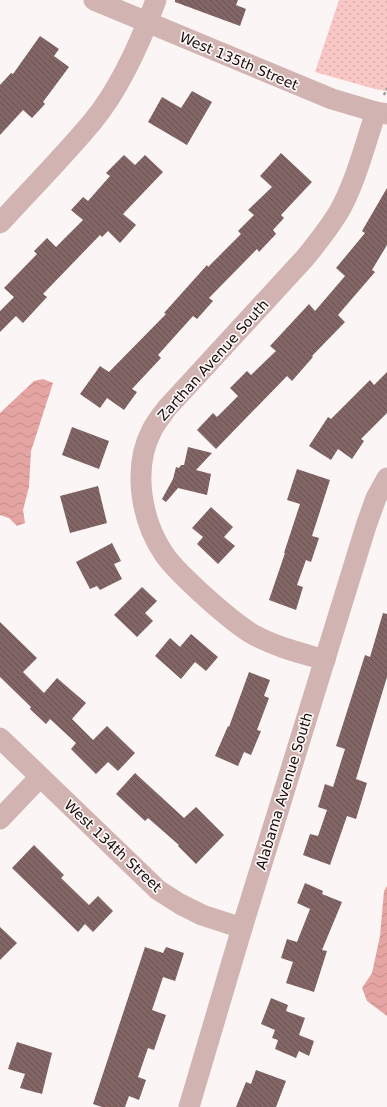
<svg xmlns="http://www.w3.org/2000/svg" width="387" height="1107" viewBox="0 0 387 1107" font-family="'DejaVu Sans',sans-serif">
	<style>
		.park { fill: url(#park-dots) }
		.water { fill: url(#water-waves) }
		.building { fill: url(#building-back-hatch) }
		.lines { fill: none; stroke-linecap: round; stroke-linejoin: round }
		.path { stroke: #a09897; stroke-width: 2.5; stroke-dasharray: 3 3; stroke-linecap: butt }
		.street { stroke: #d1b3b2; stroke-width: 21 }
		.labels { text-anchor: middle; stroke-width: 3.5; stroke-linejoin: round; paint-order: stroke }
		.street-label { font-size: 14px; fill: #160c0b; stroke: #fcf5f5 }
	</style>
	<defs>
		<pattern id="park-dots" width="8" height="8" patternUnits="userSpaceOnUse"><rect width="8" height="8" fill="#f9c7c5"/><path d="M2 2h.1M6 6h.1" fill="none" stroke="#d5aaa8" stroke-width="1.8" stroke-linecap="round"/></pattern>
		<pattern id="water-waves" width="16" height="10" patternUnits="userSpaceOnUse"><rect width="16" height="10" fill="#e4a4a2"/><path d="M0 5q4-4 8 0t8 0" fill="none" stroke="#c38c8a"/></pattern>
		<pattern id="building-back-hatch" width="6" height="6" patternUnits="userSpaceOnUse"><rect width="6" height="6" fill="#816665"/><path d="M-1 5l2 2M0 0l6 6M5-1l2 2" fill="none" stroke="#695251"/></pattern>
	</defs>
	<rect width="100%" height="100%" fill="#fcf5f5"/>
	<polygon class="park" points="339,0 387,0 387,91 375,89 315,72"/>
	<g class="water">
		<polygon points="43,379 53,383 31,451 29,487 23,510 25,523 17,526 9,518 0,515 0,413 34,381"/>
		<polygon points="387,886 387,1016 367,1001 362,988 372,973 380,936 384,891"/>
	</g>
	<g class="building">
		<polygon points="175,0 238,0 236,5 246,9 240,26 175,2"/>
		<polygon points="40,36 59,49 54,56 69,67 43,102 45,104 32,118 23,110 0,135 0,85 11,73 13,74"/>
		<polygon points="192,91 212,102 187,145 148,122 162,97 181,108"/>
		<polygon points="281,153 312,182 281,215 284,218 273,230 276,234 259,252 257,249 209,298 213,301 197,319 193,316 158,355 161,358 132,389 137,392 124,410 107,398 100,408 80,394 100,366 109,372 166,314 164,313 207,265 208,267 241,234 238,231 254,215 248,210 272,187 260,176"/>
		<polygon points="124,155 135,165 145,155 163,172 123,214 136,225 120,243 108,231 102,237 100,235 43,294 47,297 23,323 16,316 0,332 0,311 14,297 4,288 37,254 34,251 47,238 56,247 83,220 71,210 83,197 88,201 110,176 106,173"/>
		<polygon points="387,188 387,245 372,270 375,272 338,315 345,322 312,356 313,357 292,381 287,376 216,449 197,430 213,413 217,417 238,396 230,388 247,371 251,375 276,351 270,346 309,304 315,311 345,276 336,268 365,233 362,231"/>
		<polygon points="387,372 387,413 361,439 364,441 352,459 338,449 331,460 309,446 328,417 331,419 370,380 374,385"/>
		<polygon points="72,427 109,441 99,469 62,455"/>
		<polygon points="188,447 212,453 196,470 211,474 207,495 178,488 166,502 162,499 173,479 176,467 179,468 181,465 184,465"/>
		<polygon points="297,469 330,480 312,536 319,538 311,562 306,560 297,585 303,587 296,610 269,600 285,553 284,553 300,504 287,500"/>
		<polygon points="98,486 107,523 70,533 60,496"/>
		<polygon points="211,507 233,527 224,537 235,546 218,564 197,544 203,537 192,528"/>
		<polygon points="112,543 121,561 114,564 122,579 100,590 97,586 90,589 76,562"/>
		<polygon points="142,587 157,601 145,613 153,621 137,637 114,615"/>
		<polygon points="383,613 387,614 387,677 356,779 367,783 356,819 347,816 330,865 303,855 310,834 318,836 327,810 318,807 325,784 333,787 345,749 336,746 365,655 370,657"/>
		<polygon points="0,622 37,658 23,672 44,693 57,678 86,703 72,719 93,740 107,726 135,753 118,771 108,762 96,774 71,749 76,743 50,719 46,724 30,709 31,707 0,677"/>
		<polygon points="191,634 218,657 206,671 195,662 181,679 155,656 170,638 180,647"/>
		<polygon points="249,672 270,680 264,696 269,698 257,730 261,731 251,755 244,752 238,766 215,756 228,726 229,727"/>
		<polygon points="135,773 184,818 196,807 224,835 196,864 178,846 179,845 148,818 145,821 116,794"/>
		<polygon points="34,845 64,875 61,878 89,905 98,896 113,911 93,932 85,924 78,932 12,868"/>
		<polygon points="305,883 323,891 322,894 342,902 322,950 327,951 314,992 286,983 293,962 281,958 287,939 297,942 310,909 297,903"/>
		<polygon points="0,927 17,943 0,960"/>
		<polygon points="145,947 163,953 166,947 184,953 175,981 163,977 152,1010 166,1015 154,1050 148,1048 138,1077 146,1080 139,1100 129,1096 125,1107 102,1107 93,1104"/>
		<polygon points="271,998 288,1005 286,1011 305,1018 299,1035 314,1041 309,1056 299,1051 296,1058 275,1049 278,1040 272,1038 275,1030 261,1024"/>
		<polygon points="17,1042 52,1053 42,1094 20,1088 25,1074 8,1069"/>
		<polygon points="256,1070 286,1081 276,1107 236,1107 246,1082 251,1084"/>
	</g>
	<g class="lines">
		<polyline class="path" points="384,95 387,88"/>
		<g class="street">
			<polyline points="94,0 332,99 376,112 387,114"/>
			<path d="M0,223c31,-34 64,-67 93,-102 28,-34 48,-80 63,-121"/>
			<path d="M325,660c-24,-7 -49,-13 -71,-25 -19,-11 -36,-27 -53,-42 -12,-12 -27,-24 -37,-39 -23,-34 -32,-86 -12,-124 4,-8 10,-15 15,-22l138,-150c13,-16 26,-32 36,-50 16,-30 24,-64 35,-96"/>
			<polyline points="0,738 158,890 180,904 202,915 242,928"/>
			<polyline points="0,819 40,777"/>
			<polyline points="189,1107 242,928 366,526 376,498 387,478"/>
		</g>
	</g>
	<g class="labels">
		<g class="street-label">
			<text transform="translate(239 61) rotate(23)" y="5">West 135th Street</text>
			<text transform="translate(213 360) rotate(-48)" y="5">Zarthan Avenue South</text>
			<text transform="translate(284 791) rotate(-73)" y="5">Alabama Avenue South</text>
			<text transform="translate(113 846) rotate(43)" y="5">West 134th Street</text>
		</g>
	</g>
</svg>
